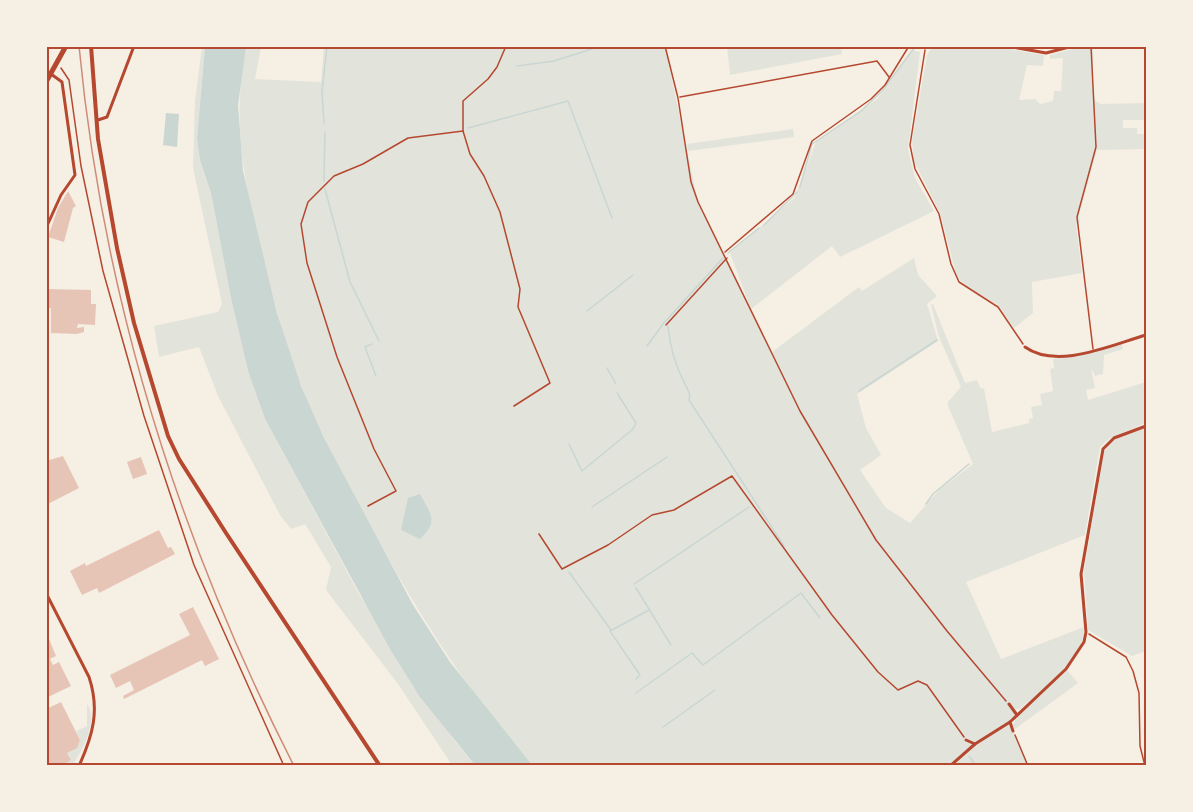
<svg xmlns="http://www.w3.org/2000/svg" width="1193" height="812" viewBox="0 0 1193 812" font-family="Helvetica,sans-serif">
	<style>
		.green { fill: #e2e4dc }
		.water { fill: #c9d6d2 }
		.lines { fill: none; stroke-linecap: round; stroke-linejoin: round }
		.stream { stroke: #c9d6d2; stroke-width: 1.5 }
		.building { fill: #e6c5b7 }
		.path { stroke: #b5482f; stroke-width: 1.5 }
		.minor { stroke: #b5482f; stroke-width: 3 }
		.tertiary { stroke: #b5482f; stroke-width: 4 }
		.primary { stroke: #b5482f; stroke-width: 5 }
		.rail { stroke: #cf8b77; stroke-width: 1.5 }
		.neatline { fill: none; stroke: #b5482f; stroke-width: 2 }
	</style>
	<rect width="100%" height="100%" fill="#f6efe4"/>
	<g class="green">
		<polygon points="942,46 998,47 1044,55 1043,66 1027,65 1019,100 1035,99 1040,104 1053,101 1054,91 1061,91 1063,58 1050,59 1050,55 1080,47 1093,47 1093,99 1100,104 1146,103 1146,120 1123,120 1123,128 1137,128 1137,134 1146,134 1146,149 1097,150 1079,215 1080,222 1076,225 1082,273 1032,282 1033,313 1014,328 997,304 967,287 957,277 940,213 914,161 912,141 927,55 930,50"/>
		<polygon points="202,47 205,47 197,139 200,160 211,193 231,298 248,371 265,419 359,594 454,740 475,765 452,765 398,684 326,590 331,567 305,524 291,529 280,515 218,396 199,347 159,357 154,326 218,312 222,304 193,168 195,101"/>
		<path d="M246,47h15l-6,32 66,3 3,-35h341l33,155 74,150 87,-65 3,4 52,-33 4,17 19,21 -10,8 11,37 -81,53 9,34 15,27 -21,15 26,38 24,15 31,-35 32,-24 -25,-58v-4l13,-15 -22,-50 -8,-32 2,-1 32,79 12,-3 4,9 3,-1 8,44 37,-9v-4l4,-1 -2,-11 11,-2 -2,-11 13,-3 -3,-22 4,-1 -1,-9 28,-4 41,-12 1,6 -19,6 -1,19 -8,2 -4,-8 4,20 -9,2 2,10 58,-18v41l-36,15 -10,9 -15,88 -119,47 35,77 83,-32c1,34 -42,62 -64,82h-6l3,6 -7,8 18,42h-496c-71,-80 -125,-169 -175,-264 -20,-38 -42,-77 -57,-118 -16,-41 -26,-84 -37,-126 -19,-77 -32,-131 -17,-210z"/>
		<polygon points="727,47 841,47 842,54 730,75"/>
		<polygon points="913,50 920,52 908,149 915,178 934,211 840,257 832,246 751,309 730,253 795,197 816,142 877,99"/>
		<polygon points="793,129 794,137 688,151 687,144"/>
		<polygon points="1146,427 1146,651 1132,656 1088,630 1084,571 1104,452 1112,441"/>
		<polygon points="1067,670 1078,683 1015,729 1013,725 1016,719"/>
		<path d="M87,704c12,16 -5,47 -14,61h-12l10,-5 -4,-7 10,-6 3,-7 -4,-9 11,-5z"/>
	</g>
	<g class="water">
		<polygon points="205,47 246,47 238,105 243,171 277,313 301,386 324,438 413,605 450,662 532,765 475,765 420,697 390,649 265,419 248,371 231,298 211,193 200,160 197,139"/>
		<polygon points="166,113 179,114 177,147 163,145"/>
		<path d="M420,494c11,21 19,27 0,45l-19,-9 7,-32z"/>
	</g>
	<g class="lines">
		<g class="stream">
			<polyline points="517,66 554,61 601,46"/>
			<polyline points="324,123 322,92 327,46"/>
			<polyline points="468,128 568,101 612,218"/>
			<polyline points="324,181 325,132"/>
			<polyline points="800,187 812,144 861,111 882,91 914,48"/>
			<polyline points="325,189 350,282 379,341"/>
			<polyline points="764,225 797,192"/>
			<polyline points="728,253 759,228"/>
			<polyline points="587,311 633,275"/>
			<path d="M668,326c2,21 6,37 16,56 3,7 7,11 5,18l95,146"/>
			<polyline points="372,344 365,347 376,376"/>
			<polyline points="647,346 663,324 723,258"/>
			<polyline points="607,368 616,384"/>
			<polyline points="859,391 937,340"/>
			<polyline points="569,444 582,471 633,429 636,423 617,393"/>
			<polyline points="926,504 933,494 969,464"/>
			<polyline points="592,507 667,457"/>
			<polyline points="569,572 611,630"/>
			<polyline points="634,584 749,507"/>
			<polyline points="636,588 671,645"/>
			<polyline points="636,679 640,675 610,631 649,610"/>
			<polyline points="636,693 692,653 703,665 801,593 820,618"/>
			<polyline points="663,727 715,690"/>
			<polyline points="969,756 976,766"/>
		</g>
	</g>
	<g class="building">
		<polygon points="68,191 76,206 73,208 64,242 48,237 58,208"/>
		<polygon points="47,289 91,290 91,304 96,304 95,325 78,324 77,328 84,327 84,332 77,334 51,333 51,308 47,308"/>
		<polygon points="63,456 79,488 46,505 46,461"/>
		<polygon points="141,457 147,474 133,479 127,462"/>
		<polygon points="159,530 168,548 171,547 175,554 99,593 97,588 82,595 70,571 85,563 86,566"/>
		<polygon points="193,607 219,659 205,666 202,660 124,699 123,696 134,690 130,681 116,688 110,675 190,635 179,614"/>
		<polygon points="46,632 56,656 50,659 53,665 59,662 71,686 46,698"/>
		<polygon points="61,702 80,740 77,748 67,753 71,760 61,766 46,766 46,709"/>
	</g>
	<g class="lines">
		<g class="path">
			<polyline points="506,46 497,67 488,79 463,101 463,131 470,154 484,176 500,212 520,289 518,307 550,383 514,406"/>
			<polyline points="665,46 678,98 691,182 698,202 800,411 876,540 947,631 1006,701"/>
			<polyline points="1091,46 1096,147 1077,217 1093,349"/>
			<polyline points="925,50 910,145 915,169 939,214 951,264 959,282 998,307 1023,344"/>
			<polyline points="61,68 69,80 81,166 103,271 144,416 194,565 284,766"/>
			<polyline points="680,97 877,61 889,77"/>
			<polyline points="725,252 793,194 812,141 871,99 885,85 909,46"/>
			<polyline points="666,325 727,258"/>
			<polyline points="368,506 396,491 374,449 337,357 307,263 301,224 308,202 334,176 363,164 408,138 463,131"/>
			<polyline points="539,534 562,569 608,545 652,515 674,510 732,476 832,615 878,672 898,690 918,681 927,685 964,737"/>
			<polyline points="1089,634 1126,657 1133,671 1139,693 1140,746 1145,766"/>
			<polyline points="1015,735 1028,766"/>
		</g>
		<g class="minor">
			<polyline points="922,46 928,46"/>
			<polyline points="1007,46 1046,53 1073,46"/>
			<polyline points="98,120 107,117 134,46"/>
			<polyline points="46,228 61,195 75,175 62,82 51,74"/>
			<path d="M1025,347c32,23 86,-2 121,-12"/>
			<path d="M46,593l43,84c11,33 4,58 -10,89"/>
			<polyline points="1009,704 1017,715"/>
			<polyline points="1010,722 1013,731"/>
			<polyline points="966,740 975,744"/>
			<polyline points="950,766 975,744 1010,722 1066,669 1084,642 1086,632 1081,574 1103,449 1114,438 1146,426"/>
		</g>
		<polyline class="tertiary" points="91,46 98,139 117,248 134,323 168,436 179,459 226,533 380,766"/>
		<polyline class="primary" points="46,82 66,46"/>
		<path class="rail" d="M79,46c24,252 100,494 215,720"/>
	</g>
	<rect width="1193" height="812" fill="none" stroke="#f6efe4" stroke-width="96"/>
	<rect x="48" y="48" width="1097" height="716" class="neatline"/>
</svg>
